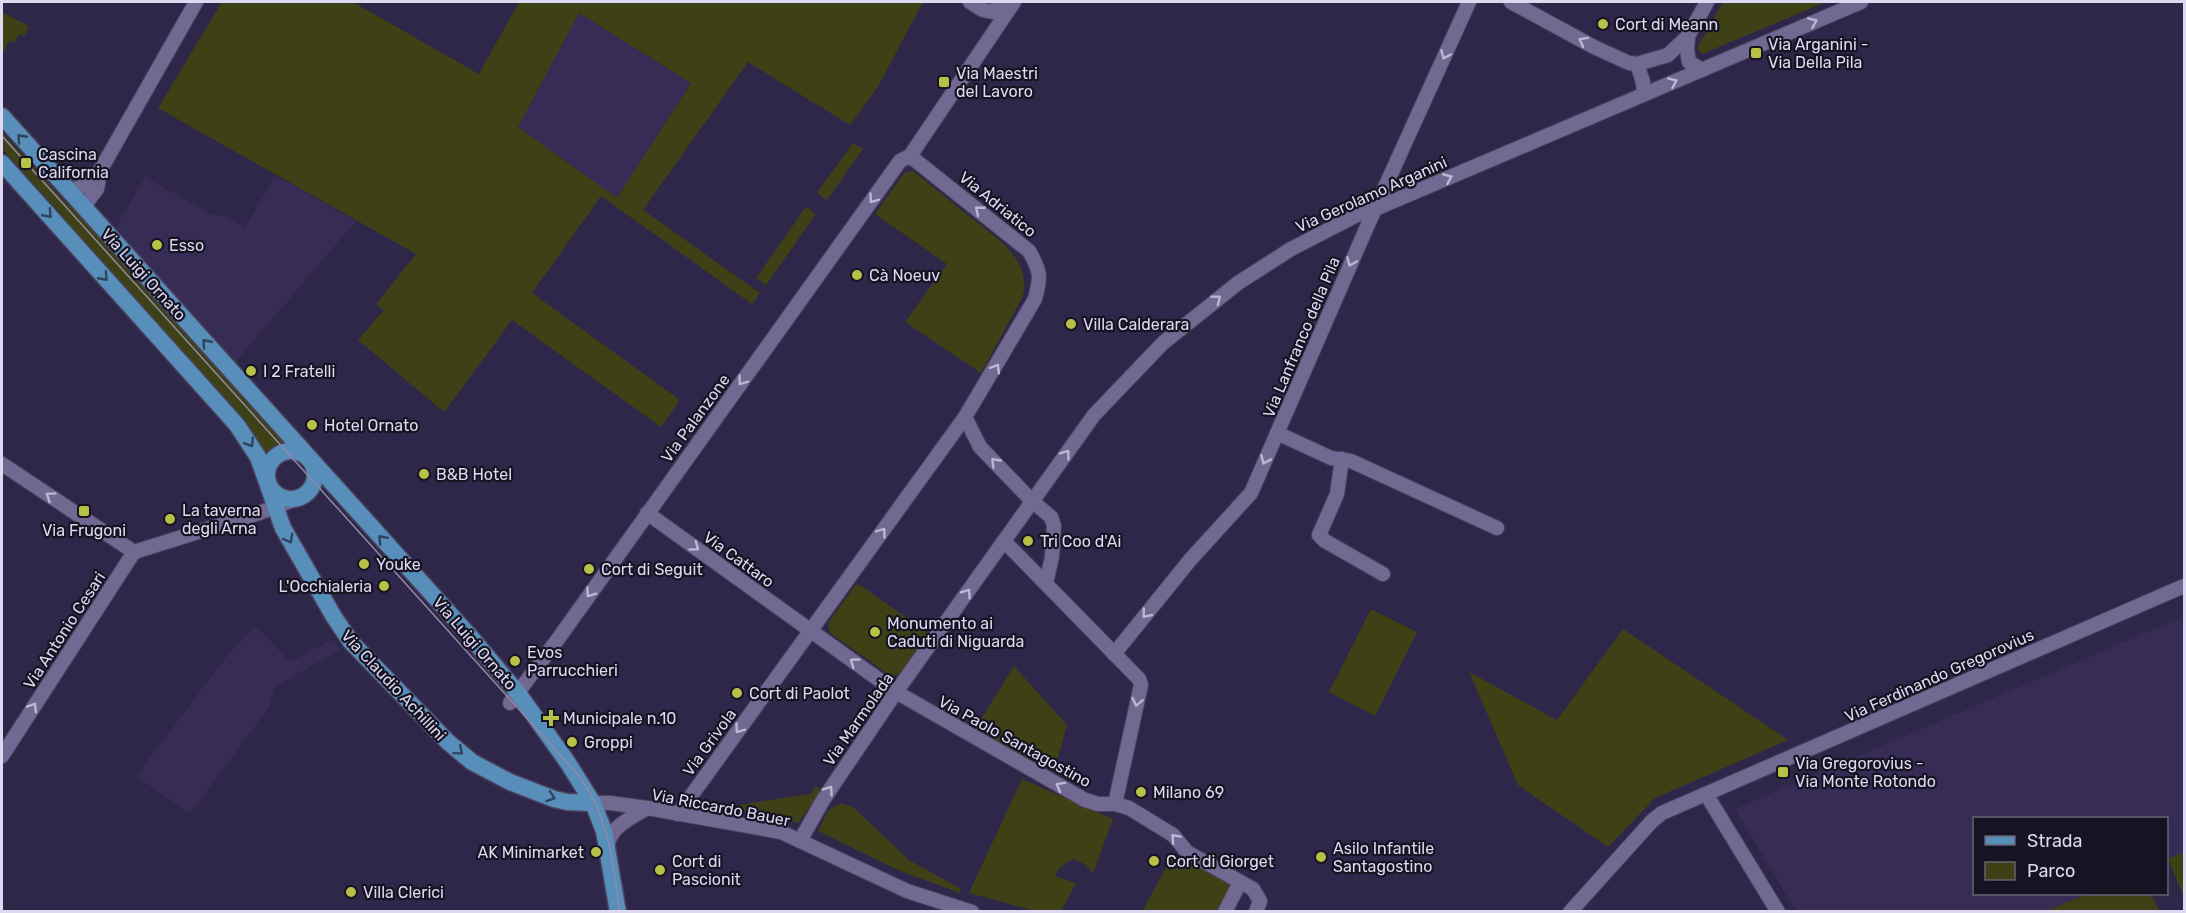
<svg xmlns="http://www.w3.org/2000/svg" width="2186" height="913" viewBox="0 0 2186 913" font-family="Rubik,sans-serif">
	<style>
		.built { fill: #362c55 }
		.green { fill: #3e4115; fill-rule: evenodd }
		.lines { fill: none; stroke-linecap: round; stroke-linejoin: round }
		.minor-casing { stroke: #4b4360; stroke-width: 16 }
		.major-casing { stroke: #4b4360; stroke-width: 19 }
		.minor { stroke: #716991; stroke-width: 14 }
		.major { stroke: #578eba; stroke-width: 16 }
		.tram { stroke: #908aa6; stroke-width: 1.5 }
		.oneway { stroke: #bdb7d4 }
		.oneway2 { stroke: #30445f }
		.poi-dot { fill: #b8c147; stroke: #161322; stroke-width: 2 }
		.labels { text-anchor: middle; stroke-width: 4.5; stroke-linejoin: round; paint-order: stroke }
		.poi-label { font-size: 16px; fill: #ddd9f0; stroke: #161322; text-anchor: start }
		.street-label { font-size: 16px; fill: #ddd9f0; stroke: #161322 }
	</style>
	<rect width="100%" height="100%" fill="#2f2749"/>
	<g class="built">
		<polygon points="579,12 691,83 617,198 518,127"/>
		<polygon points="275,175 356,221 231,367 112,234 145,177 211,214 227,217 245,228"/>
		<polygon points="2184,616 2184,852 2168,859 2166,818 1974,818 1974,894 2087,894 2046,911 1796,911 1735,809"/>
		<polygon points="256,626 290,662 332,640 341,649 275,687 269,707 190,814 136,776 230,652"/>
	</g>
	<g class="green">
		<path d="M222,2h131l126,72 40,-72h404l-47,88 -26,35 -102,-63 -105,148 117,83 -8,11 -151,-108 -69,97 148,107 -19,27 -149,-107 -68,92 -86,-72 26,-30 -8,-6 40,-50 -258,-146zM579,13l112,70 -74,115 -99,-71z"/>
		<polygon points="1723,2 1826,2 1702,54 1697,48"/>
		<polygon points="2,12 29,26 24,36 19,34 14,43 9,41 4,51 2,49"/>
		<polygon points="2,132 69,206 73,203 287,443 287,445 268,454 264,458 57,217 61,214 2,149"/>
		<polygon points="853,143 863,149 827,200 817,193"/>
		<path d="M913,171l91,73c15,15 25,34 18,54l-41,75 -76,-51 42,-58 -72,-50 29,-41z"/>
		<polygon points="806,207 816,214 766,285 756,278"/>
		<polygon points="857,583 930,634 901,674 891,676 830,633 828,623"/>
		<polygon points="1371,609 1417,632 1375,716 1329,692"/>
		<polygon points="1623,629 1788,740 1655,798 1608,847 1518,785 1469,672 1557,720"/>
		<polygon points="1014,666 1067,725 1054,772 975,729"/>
		<polygon points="1022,779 1113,819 1093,873 1084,864 1073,859 1059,868 1055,876 1076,883 1061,911 1035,911 969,893"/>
		<polygon points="816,786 822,790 798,823 779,817 702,803 732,806 810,794"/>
		<polygon points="840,803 853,807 909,860 961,889 960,893 898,870 818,831 828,811"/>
		<polygon points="2184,852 2184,897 2168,859"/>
		<path d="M1173,855c18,13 44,13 57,31l-13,25 -75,1z"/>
		<polygon points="2087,894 2151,894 2159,911 2046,911"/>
	</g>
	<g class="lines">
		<defs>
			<g id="minor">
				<polyline points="970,2 983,10 993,12 1001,2"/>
				<polyline points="1511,2 1594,47 1629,63 1637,64 1668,55 1688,36 1707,2"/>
				<polyline points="1688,36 1687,50 1689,62 1702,70"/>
				<polyline points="1637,64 1643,82 1644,94"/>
				<polyline points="69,190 85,186 101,169 196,2"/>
				<polyline points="84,206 97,189 101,169"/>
				<polyline points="965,417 980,447 1032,501 1051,517 1054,526 1052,557 1046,583"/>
				<polyline points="1277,433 1331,458 1351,461 1497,528"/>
				<polyline points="1342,459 1337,494 1319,535 1325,541 1383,574"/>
				<polyline points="2,464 134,552"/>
				<polyline points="647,513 896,692 1085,800 1098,804 1115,804 1129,808 1173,835 1187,852 1253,889 1260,901 1256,912"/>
				<polyline points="1004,541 1139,679 1141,685 1115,804"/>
				<polyline points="134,552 259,513 296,499"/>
				<polyline points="1114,654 1190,560 1251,493 1366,229 1469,2"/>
				<polyline points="510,703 558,639 900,161 910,156 1014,2"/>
				<polyline points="2,756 134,552"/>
				<polyline points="1706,794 1778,912"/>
				<polyline points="593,803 610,803 647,808 781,832 907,891 972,912"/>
				<path d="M678,814l287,-397 70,-118c6,-22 6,-27 -6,-48l-119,-95"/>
				<polyline points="800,841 823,800 896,692 1094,415 1163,343 1238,283 1291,249 1357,215 1375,209 1861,2"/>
				<path d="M607,848c2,-21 24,-30 40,-40"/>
				<polyline points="1225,912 1238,886"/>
				<polyline points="1570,912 1652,821 1662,813 2184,586"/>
			</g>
			<g id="major">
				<polyline points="2,116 468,634 518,693 568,763 593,803 604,831 618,912"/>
				<polyline points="2,163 237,425 258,457 283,528 334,617 351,642 448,742 472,762 510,782 554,799 567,802 593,803"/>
				<circle cx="291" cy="475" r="24"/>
			</g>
		</defs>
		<use href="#minor" class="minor-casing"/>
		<use href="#major" class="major-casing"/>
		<use href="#minor" class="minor"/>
		<use href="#major" class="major"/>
		<path class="tram" d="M2,136l577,640c30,40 34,87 41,136"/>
	</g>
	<defs><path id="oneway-chevron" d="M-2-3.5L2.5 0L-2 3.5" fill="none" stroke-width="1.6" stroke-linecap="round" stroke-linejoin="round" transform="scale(1.5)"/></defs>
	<g class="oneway">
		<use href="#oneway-chevron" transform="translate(1813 22) rotate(-23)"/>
		<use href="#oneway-chevron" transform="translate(1583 41) rotate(-151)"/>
		<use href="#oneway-chevron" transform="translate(1445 55) rotate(114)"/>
		<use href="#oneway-chevron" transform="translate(1673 82) rotate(-23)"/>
		<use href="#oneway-chevron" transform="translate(1448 178) rotate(-23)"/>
		<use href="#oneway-chevron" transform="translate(873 199) rotate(126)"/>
		<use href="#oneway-chevron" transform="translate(979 210) rotate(-141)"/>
		<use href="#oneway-chevron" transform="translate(1351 262) rotate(113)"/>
		<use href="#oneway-chevron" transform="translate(1217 299) rotate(-37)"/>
		<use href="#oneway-chevron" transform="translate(996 368) rotate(-58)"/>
		<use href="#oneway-chevron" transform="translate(742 381) rotate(126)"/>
		<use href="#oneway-chevron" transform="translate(1066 454) rotate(-54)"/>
		<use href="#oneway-chevron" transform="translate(1265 460) rotate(114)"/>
		<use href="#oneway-chevron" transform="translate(995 462) rotate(-134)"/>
		<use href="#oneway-chevron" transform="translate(50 496) rotate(-146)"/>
		<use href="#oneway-chevron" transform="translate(882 532) rotate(-54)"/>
		<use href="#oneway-chevron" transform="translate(695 547) rotate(36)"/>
		<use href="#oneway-chevron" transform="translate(590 593) rotate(125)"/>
		<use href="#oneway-chevron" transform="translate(967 593) rotate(-55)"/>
		<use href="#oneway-chevron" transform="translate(1146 614) rotate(129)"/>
		<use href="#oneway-chevron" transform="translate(854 662) rotate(-144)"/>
		<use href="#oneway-chevron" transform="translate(1137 702) rotate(102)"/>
		<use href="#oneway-chevron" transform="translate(33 707) rotate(-57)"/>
		<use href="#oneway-chevron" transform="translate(739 729) rotate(126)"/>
		<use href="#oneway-chevron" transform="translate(1060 786) rotate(-151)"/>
		<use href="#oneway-chevron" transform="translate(829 790) rotate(-55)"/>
		<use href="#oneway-chevron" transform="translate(1175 838) rotate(-133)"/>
	</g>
	<g class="oneway2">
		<use href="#oneway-chevron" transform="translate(21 138) rotate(-132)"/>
		<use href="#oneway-chevron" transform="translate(48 214) rotate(48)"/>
		<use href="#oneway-chevron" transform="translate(104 277) rotate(48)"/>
		<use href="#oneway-chevron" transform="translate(206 343) rotate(-132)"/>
		<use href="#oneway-chevron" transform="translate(250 443) rotate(58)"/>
		<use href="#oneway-chevron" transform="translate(289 539) rotate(61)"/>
		<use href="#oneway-chevron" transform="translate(382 539) rotate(-132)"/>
		<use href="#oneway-chevron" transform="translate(459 751) rotate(40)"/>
		<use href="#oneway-chevron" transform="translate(551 797) rotate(18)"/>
	</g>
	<g class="poi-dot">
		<circle cx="1603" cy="24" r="6"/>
		<rect x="1750" y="47" width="12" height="12" rx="3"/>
		<rect x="938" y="76" width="12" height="12" rx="3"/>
		<rect x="20" y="157" width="12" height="12" rx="3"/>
		<circle cx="157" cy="245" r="6"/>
		<circle cx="857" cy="275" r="6"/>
		<circle cx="1071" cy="324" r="6"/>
		<circle cx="251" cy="371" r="6"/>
		<circle cx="312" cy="425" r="6"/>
		<circle cx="424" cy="474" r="6"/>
		<rect x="78" y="505" width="12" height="12" rx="3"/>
		<circle cx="170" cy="519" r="6"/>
		<circle cx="1028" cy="541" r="6"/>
		<circle cx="364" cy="564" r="6"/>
		<circle cx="589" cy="569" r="6"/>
		<circle cx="384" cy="586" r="6"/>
		<circle cx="875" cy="632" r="6"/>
		<circle cx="515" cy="661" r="6"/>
		<circle cx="737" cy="693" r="6"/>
		<path d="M548 709h6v6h6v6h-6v6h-6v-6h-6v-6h6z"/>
		<circle cx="572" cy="742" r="6"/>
		<rect x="1777" y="766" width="12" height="12" rx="3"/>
		<circle cx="1141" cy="792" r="6"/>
		<circle cx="596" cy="852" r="6"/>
		<circle cx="1321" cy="857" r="6"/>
		<circle cx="1154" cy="861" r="6"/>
		<circle cx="660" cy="870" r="6"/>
		<circle cx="351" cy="892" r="6"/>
	</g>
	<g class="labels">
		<g class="poi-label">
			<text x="1615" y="30">Cort di Meann</text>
			<text x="1768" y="50">Via Arganini -<tspan x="1768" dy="18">Via Della Pila</tspan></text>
			<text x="956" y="79">Via Maestri<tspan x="956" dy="18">del Lavoro</tspan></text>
			<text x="38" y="160">Cascina<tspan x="38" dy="18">California</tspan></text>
			<text x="169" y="251">Esso</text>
			<text x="869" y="281">Cà Noeuv</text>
			<text x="1083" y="330">Villa Calderara</text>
			<text x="263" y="377">I 2 Fratelli</text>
			<text x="324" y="431">Hotel Ornato</text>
			<text x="436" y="480">B&amp;B Hotel</text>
			<text x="182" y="516">La taverna<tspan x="182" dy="18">degli Arna</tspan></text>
			<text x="84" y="536" text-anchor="middle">Via Frugoni</text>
			<text x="1040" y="547">Tri Coo d'Ai</text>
			<text x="376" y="570">Youke</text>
			<text x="601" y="575">Cort di Seguit</text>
			<text x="372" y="592" text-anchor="end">L'Occhialeria</text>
			<text x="887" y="629">Monumento ai<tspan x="887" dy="18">Caduti di Niguarda</tspan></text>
			<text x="527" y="658">Evos<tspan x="527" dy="18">Parrucchieri</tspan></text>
			<text x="749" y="699">Cort di Paolot</text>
			<text x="563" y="724">Municipale n.10</text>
			<text x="584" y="748">Groppi</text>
			<text x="1795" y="769">Via Gregorovius -<tspan x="1795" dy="18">Via Monte Rotondo</tspan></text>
			<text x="1153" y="798">Milano 69</text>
			<text x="1333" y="854">Asilo Infantile<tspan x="1333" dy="18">Santagostino</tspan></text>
			<text x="584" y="858" text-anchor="end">AK Minimarket</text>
			<text x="672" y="867">Cort di<tspan x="672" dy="18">Pascionit</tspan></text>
			<text x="1166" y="867">Cort di Giorget</text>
			<text x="363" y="898">Villa Clerici</text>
		</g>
		<g class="street-label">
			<text transform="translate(1371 194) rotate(-24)" y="6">Via Gerolamo Arganini</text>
			<text transform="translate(998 204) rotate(39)" y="6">Via Adriatico</text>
			<text transform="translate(144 274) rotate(48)" y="6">Via Luigi Ornato</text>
			<text transform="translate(1301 337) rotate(-67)" y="6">Via Lanfranco della Pila</text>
			<text transform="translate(695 418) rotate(-54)" y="6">Via Palanzone</text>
			<text transform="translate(739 559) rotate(36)" y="6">Via Cattaro</text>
			<text transform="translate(64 630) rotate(-57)" y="6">Via Antonio Cesari</text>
			<text transform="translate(475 643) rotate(49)" y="6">Via Luigi Ornato</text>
			<text transform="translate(1939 675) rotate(-24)" y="6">Via Ferdinando Gregorovius</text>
			<text transform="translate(394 685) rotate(47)" y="6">Via Claudio Achillini</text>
			<text transform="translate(858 719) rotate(-55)" y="6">Via Marmolada</text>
			<text transform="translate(1015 741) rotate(29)" y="6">Via Paolo Santagostino</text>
			<text transform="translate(709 742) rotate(-54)" y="6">Via Grivola</text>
			<text transform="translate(721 807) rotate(11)" y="6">Via Riccardo Bauer</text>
		</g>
	</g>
	<rect width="2186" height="913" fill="none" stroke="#ddd9f0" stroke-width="6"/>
	<rect x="1973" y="817" width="195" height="78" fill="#161322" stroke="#666274" stroke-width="1.5"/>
	<rect x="1985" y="836" width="30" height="9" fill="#578eba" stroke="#666274" stroke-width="1.5"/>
	<text x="2027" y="847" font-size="18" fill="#ddd9f0">Strada</text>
	<rect x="1985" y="862" width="30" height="18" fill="#3e4115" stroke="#666274" stroke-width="1.5"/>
	<text x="2027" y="877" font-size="18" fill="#ddd9f0">Parco</text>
</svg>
